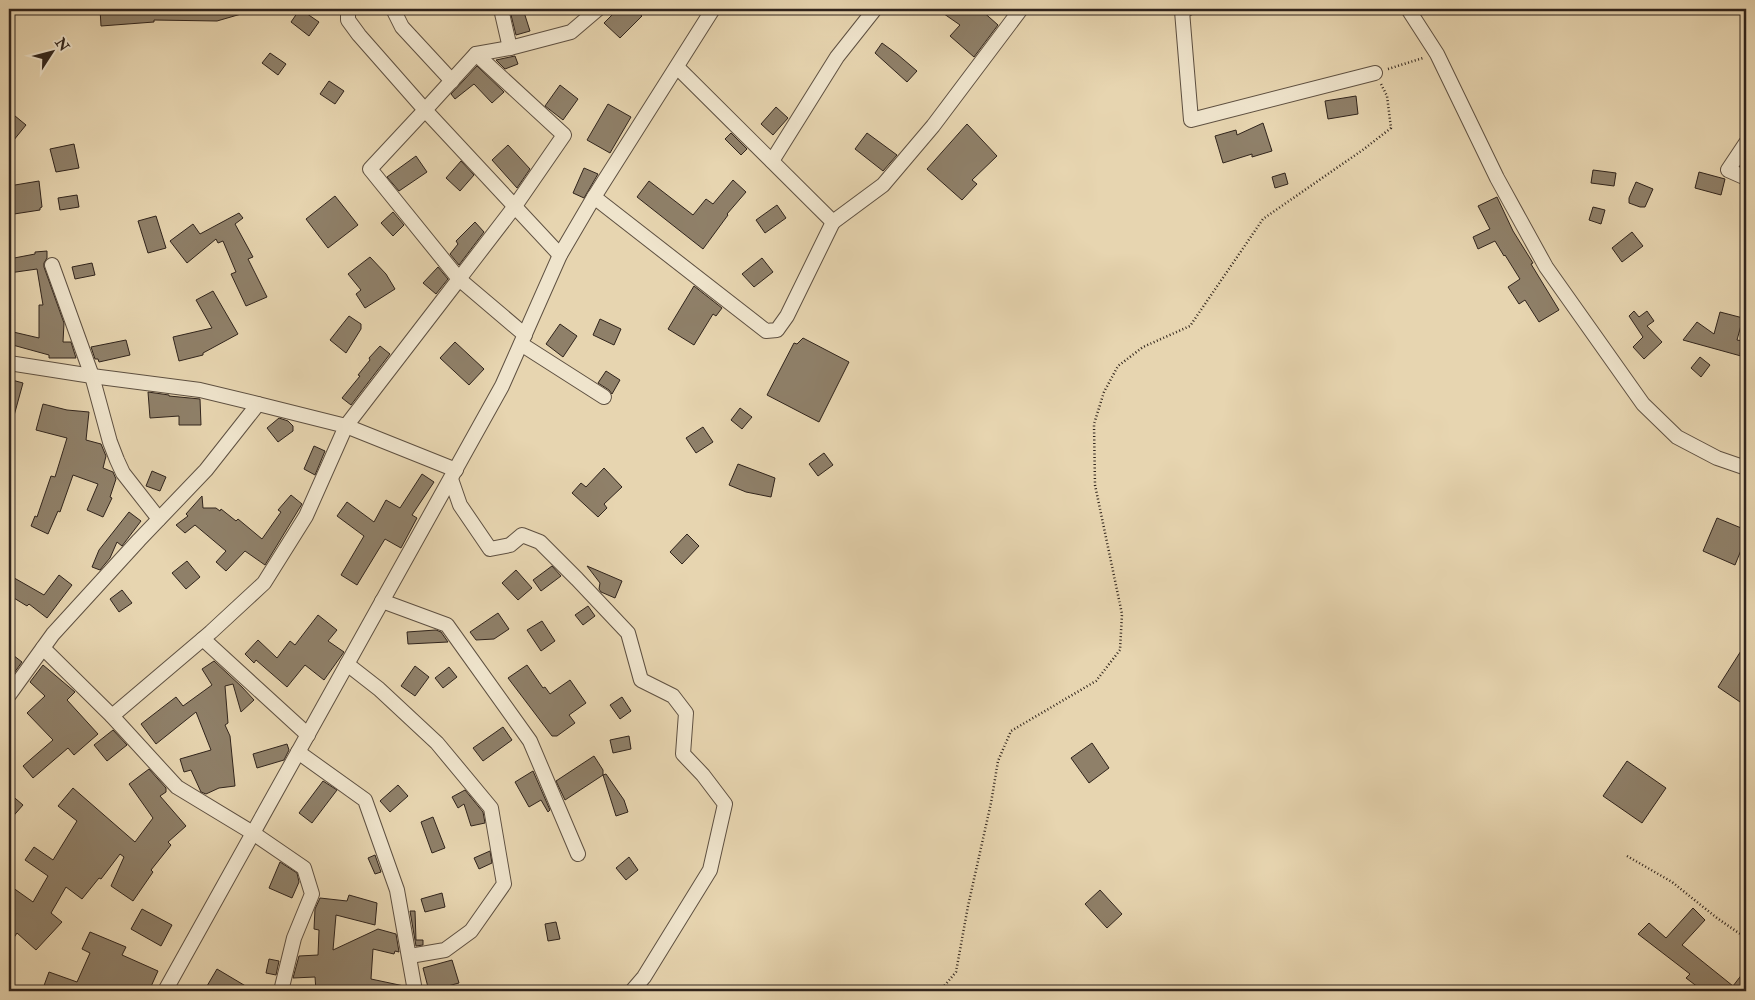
<svg xmlns="http://www.w3.org/2000/svg" width="1755" height="1000" viewBox="0 0 1755 1000" font-family="'IM FELL Double Pica',serif">
	<style>
		.building { fill: #8f8069; stroke: #30241c }
		.lines { fill: none; stroke-linecap: round; stroke-linejoin: round }
		.street-casing { stroke: #5e5041; stroke-width: 16 }
		.path { stroke: #30241c; stroke-width: 2.5; stroke-dasharray: 1 2.5; stroke-linecap: butt }
		.street { stroke: #efe4cc; stroke-width: 14 }
	</style>
	<rect width="100%" height="100%" fill="#e7d5b0"/>
	<filter id="stains"><feTurbulence type="fractalNoise" baseFrequency=".004" numOctaves="4"/><feColorMatrix values="0 0 0 0 .2 0 0 0 0 .09 0 0 0 0 .02 0 0 0 .5 -.17"/></filter>
	<radialGradient id="worn" r=".72"><stop offset=".6" stop-color="#630" stop-opacity="0"/><stop offset="1" stop-color="#630" stop-opacity=".3"/></radialGradient>
	<g class="building">
		<polygon points="100,9 247,9 248,12 217,21 154,20 154,22 101,26"/>
		<polygon points="300,9 319,22 309,36 291,22"/>
		<polygon points="518,9 523,9 530,31 516,35 510,11"/>
		<polygon points="618,9 634,9 642,16 620,38 604,23"/>
		<polygon points="937,9 980,9 998,25 974,57 950,36 960,25"/>
		<polygon points="882,43 897,54 917,71 907,82 875,53"/>
		<polygon points="270,53 286,64 278,75 262,63"/>
		<polygon points="515,56 518,64 505,69 496,60"/>
		<polygon points="477,66 504,92 492,103 474,84 455,99 451,94"/>
		<polygon points="329,81 344,91 335,104 320,94"/>
		<polygon points="560,85 578,99 563,120 545,106"/>
		<polygon points="1356,96 1358,114 1328,119 1325,101"/>
		<polygon points="608,104 631,117 610,153 587,140"/>
		<polygon points="776,107 788,118 773,135 761,124"/>
		<polygon points="9,111 26,125 9,146"/>
		<polygon points="1263,123 1272,151 1252,157 1252,154 1223,163 1215,136 1236,130 1237,135"/>
		<polygon points="967,124 997,156 972,180 977,184 962,200 927,169"/>
		<polygon points="731,133 747,149 741,155 725,139"/>
		<polygon points="867,133 897,155 883,171 855,149"/>
		<polygon points="74,144 79,168 56,172 50,149"/>
		<polygon points="508,145 530,169 517,188 492,160"/>
		<polygon points="416,156 427,172 399,191 387,177"/>
		<polygon points="461,161 474,175 460,191 446,178"/>
		<polygon points="584,168 598,174 584,198 573,193"/>
		<polygon points="1593,170 1616,173 1614,186 1591,183"/>
		<polygon points="1699,172 1725,179 1721,195 1695,188"/>
		<polygon points="1285,173 1288,184 1275,188 1272,177"/>
		<polygon points="733,180 746,192 727,214 728,215 703,249 637,197 649,181 693,215 706,199 713,204"/>
		<polygon points="39,181 42,207 40,208 40,210 14,214 9,186"/>
		<polygon points="1636,182 1653,189 1645,207 1640,207 1629,203 1629,198"/>
		<polygon points="77,195 79,207 60,210 58,198"/>
		<polygon points="335,196 358,225 328,248 306,219"/>
		<polygon points="1497,197 1513,231 1533,263 1531,264 1559,310 1539,322 1525,300 1519,304 1508,287 1520,279 1505,255 1504,256 1495,241 1478,249 1473,237 1490,229 1478,206"/>
		<polygon points="777,205 786,218 765,233 756,220"/>
		<polygon points="1593,207 1605,210 1601,224 1589,220"/>
		<polygon points="393,212 404,225 393,236 381,223"/>
		<polygon points="239,213 243,218 235,224 253,257 248,259 267,297 246,306 231,274 236,272 223,241 218,243 216,239 187,263 170,241 193,224 200,234"/>
		<polygon points="156,216 166,248 148,253 138,221"/>
		<polygon points="475,222 484,232 459,265 450,254 458,244 456,241"/>
		<polygon points="1632,232 1643,246 1622,262 1612,248"/>
		<polygon points="47,251 47,258 44,263 44,267 64,323 63,342 71,342 76,358 49,358 49,355 9,344 9,331 39,338 39,305 43,305 37,269 9,273 9,259 35,254 35,252"/>
		<polygon points="370,257 386,274 395,289 365,308 356,294 361,290 348,274"/>
		<polygon points="762,258 773,272 754,287 742,274"/>
		<polygon points="92,263 95,275 75,279 72,267"/>
		<polygon points="438,267 448,279 436,294 423,283"/>
		<polygon points="694,286 722,308 716,316 713,314 694,345 668,329"/>
		<polygon points="213,291 238,334 203,353 203,355 179,361 173,337 212,328 196,300"/>
		<polygon points="1634,311 1639,317 1647,311 1654,321 1647,326 1662,342 1644,359 1633,347 1643,337 1629,316"/>
		<polygon points="1720,312 1743,318 1737,340 1743,341 1740,354 1741,356 1683,340 1697,322 1714,334"/>
		<polygon points="349,316 361,324 361,329 346,353 330,340"/>
		<polygon points="600,319 621,329 614,345 593,335"/>
		<polygon points="560,324 577,336 563,357 546,344"/>
		<polygon points="803,338 849,362 819,422 767,395 794,343 797,344"/>
		<polygon points="126,340 130,355 99,362 98,359 95,359 91,347"/>
		<polygon points="455,342 484,369 469,385 440,358"/>
		<polygon points="380,346 390,354 351,405 342,398 360,376 358,375 370,360 369,358"/>
		<polygon points="1700,357 1710,365 1701,377 1691,368"/>
		<polygon points="606,371 620,380 612,394 609,390 598,383"/>
		<polygon points="12,380 23,383 12,423 9,422 9,389"/>
		<polygon points="148,392 169,395 169,396 200,399 201,425 179,425 179,416 150,418"/>
		<polygon points="43,404 67,410 89,412 86,440 101,444 106,456 103,468 113,472 116,479 110,497 112,498 103,517 87,510 98,484 73,475 60,512 58,511 48,534 31,526 35,516 37,517 51,476 55,477 67,438 36,430"/>
		<polygon points="740,408 752,417 742,429 731,420"/>
		<polygon points="279,418 288,421 293,426 293,431 278,442 267,428"/>
		<polygon points="703,427 713,442 696,453 686,438"/>
		<polygon points="314,446 325,451 315,475 304,469"/>
		<polygon points="824,453 833,465 818,476 809,464"/>
		<polygon points="738,464 775,478 771,497 746,492 729,485"/>
		<polygon points="604,468 622,487 604,504 607,508 598,517 572,493 581,483 586,487"/>
		<polygon points="152,471 166,477 160,491 146,486"/>
		<polygon points="422,474 434,482 412,515 417,518 401,548 385,539 357,585 341,575 364,536 337,516 347,502 374,522 386,500 400,508"/>
		<polygon points="291,495 302,504 265,565 245,551 226,571 216,562 226,551 195,525 185,533 176,525 188,516 186,514 202,496 203,508 216,508 220,511 221,509 236,521 238,519 262,539 281,512 278,510"/>
		<polygon points="129,512 141,521 122,546 117,542 110,558 100,570 92,567 99,550"/>
		<polygon points="1717,518 1746,530 1746,538 1735,565 1703,551"/>
		<polygon points="687,534 699,546 682,564 670,552"/>
		<polygon points="187,561 200,577 186,589 172,573"/>
		<polygon points="552,566 561,576 541,591 533,580"/>
		<polygon points="587,566 622,581 615,598 601,592 599,589 600,583"/>
		<polygon points="516,570 532,588 518,600 502,583"/>
		<polygon points="9,575 44,595 59,575 72,585 47,618 29,604 27,606 9,595"/>
		<polygon points="122,590 132,603 119,612 110,599"/>
		<polygon points="588,606 595,616 583,625 575,615"/>
		<polygon points="498,613 509,629 494,639 476,640 470,632"/>
		<polygon points="318,615 337,630 328,641 344,652 324,680 305,665 287,687 256,660 254,663 245,654 258,640 277,658 290,641 295,645"/>
		<polygon points="542,621 555,641 541,651 527,630"/>
		<polygon points="436,630 441,632 448,642 408,644 407,632"/>
		<polygon points="1746,643 1746,706 1718,687"/>
		<polygon points="9,652 22,662 9,680"/>
		<polygon points="214,661 242,687 254,700 241,712 233,684 225,686 228,723 225,725 230,736 235,786 219,788 206,794 201,792 191,770 184,772 180,759 211,750 196,712 156,744 141,724 176,697 183,706 212,685 202,669"/>
		<polygon points="43,665 75,692 67,700 98,734 74,755 68,748 33,778 23,766 53,740 27,713 45,696 30,682"/>
		<polygon points="527,665 543,688 545,687 550,694 570,680 586,703 569,715 575,723 557,736 552,736 508,678"/>
		<polygon points="415,666 429,677 415,696 401,686"/>
		<polygon points="449,667 457,677 443,688 435,678"/>
		<polygon points="622,697 631,711 620,719 610,705"/>
		<polygon points="503,727 512,740 483,761 473,748"/>
		<polygon points="113,730 127,745 107,761 94,745"/>
		<polygon points="629,736 631,749 613,753 610,740"/>
		<polygon points="1092,743 1109,768 1089,783 1071,758"/>
		<polygon points="287,744 289,750 284,760 257,768 253,754"/>
		<polygon points="594,756 603,770 603,775 565,800 556,781"/>
		<polygon points="1627,761 1666,788 1642,823 1603,796"/>
		<polygon points="149,769 166,788 166,792 160,796 186,826 168,842 171,845 151,870 153,872 133,901 111,886 124,857 120,854 101,879 99,878 82,899 66,887 51,913 62,922 36,950 17,933 9,945 9,885 33,902 48,876 25,860 34,847 53,860 77,821 58,806 73,788 135,842 153,818 129,784"/>
		<polygon points="533,771 550,810 548,812 541,800 529,807 515,782"/>
		<polygon points="606,774 624,800 628,812 616,816 603,775"/>
		<polygon points="323,781 337,790 312,823 299,813"/>
		<polygon points="398,785 408,796 390,812 380,801"/>
		<polygon points="465,790 483,812 485,823 471,826 464,804 458,808 452,797"/>
		<polygon points="9,793 23,805 9,821"/>
		<polygon points="433,817 445,848 432,853 421,822"/>
		<polygon points="490,851 492,863 479,869 474,858"/>
		<polygon points="375,855 381,872 375,874 368,858"/>
		<polygon points="629,857 638,870 626,880 616,868"/>
		<polygon points="280,862 297,873 299,882 292,898 269,888"/>
		<polygon points="1100,890 1122,914 1107,928 1085,904"/>
		<polygon points="442,893 445,907 425,912 421,899"/>
		<polygon points="349,895 377,903 375,925 336,915 333,950 378,929 396,934 399,952 395,951 394,954 373,949 371,979 404,986 404,991 372,991 360,989 360,991 330,987 331,991 316,991 315,977 293,978 299,956 318,955 319,930 314,929 315,909 320,898 347,901"/>
		<polygon points="1693,908 1705,920 1682,945 1733,986 1746,969 1746,991 1703,991 1686,978 1690,974 1638,934 1649,923 1666,938"/>
		<polygon points="142,909 172,925 161,946 131,929"/>
		<polygon points="410,911 415,911 416,940 423,940 423,945 416,946"/>
		<polygon points="556,922 560,939 548,941 545,924"/>
		<polygon points="90,932 126,947 122,955 158,971 149,991 42,991 49,972 77,982 90,953 82,949"/>
		<polygon points="269,959 279,961 276,975 266,973"/>
		<polygon points="452,960 459,983 429,991 423,968"/>
		<polygon points="217,969 254,991 216,991 207,986"/>
	</g>
	<g class="lines">
		<defs>
			<g id="street">
				<polyline points="348,9 348,20 359,35 425,110 370,169 459,279 515,206 564,135 476,54"/>
				<polyline points="393,9 402,27 452,81"/>
				<polyline points="501,9 510,48"/>
				<polyline points="1187,9 1182,11 1191,120 1375,73"/>
				<polyline points="1408,9 1437,54 1497,178 1546,267 1643,404 1677,437 1717,458 1746,468"/>
				<polyline points="677,67 833,222 883,185 933,126 1021,9"/>
				<polyline points="1746,143 1728,170 1746,178"/>
				<polyline points="772,161 837,57 875,9"/>
				<polyline points="594,197 766,331 777,330 787,316 833,222"/>
				<polyline points="560,255 425,110 476,54 510,48 571,32 598,9"/>
				<polyline points="52,265 92,376 110,442 117,460 123,473 159,519"/>
				<polyline points="521,344 604,397"/>
				<polyline points="9,363 92,376 200,390 258,404 346,426 456,470"/>
				<polyline points="451,479 460,505 490,549 510,545 522,535 540,542 577,579 628,633 641,680 673,696 686,713 683,754 703,775 725,804 710,870 644,977 632,991"/>
				<polyline points="382,601 447,625 530,741 578,854"/>
				<polyline points="203,639 308,735"/>
				<polyline points="43,648 112,716 177,787 253,833 304,868 312,894 294,938 281,991"/>
				<polyline points="347,664 379,689 437,743 491,808 504,884 471,931 445,950 410,956"/>
				<polyline points="9,695 53,634 139,540 206,470 258,404"/>
				<polyline points="112,716 211,632 264,583 306,516 346,426 459,279 525,335"/>
				<polyline points="298,752 365,800 397,890 415,991"/>
				<polyline points="165,991 502,386 560,255 594,197 713,9"/>
			</g>
		</defs>
		<use href="#street" class="street-casing"/>
		<g class="path">
			<polyline points="1388,69 1423,58"/>
			<polyline points="1627,856 1672,882 1717,918 1746,938"/>
			<polyline points="940,991 956,972 968,906 991,803 998,761 1011,731 1096,681 1120,650 1122,614 1095,485 1094,424 1104,392 1118,366 1143,347 1190,326 1263,219 1364,149 1391,128 1387,96 1381,84"/>
		</g>
		<use href="#street" class="street"/>
	</g>
	<rect width="1755" height="1000" fill="none" stroke="#e7d5b0" stroke-width="30"/>
	<rect x="10" y="10" width="1735" height="980" fill="none" stroke="#30241c" stroke-width="2.5"/>
	<rect x="15" y="15" width="1725" height="970" fill="none" stroke="#30241c"/>
	<g transform="translate(52 52) rotate(54)" stroke="#efe4cc" stroke-width="4" paint-order="stroke">
	<path d="M0-4L9 19L0 12L-9 19Z" fill="#30241c"/>
	<text y="-8" font-size="14" font-weight="bold" text-anchor="middle" fill="#30241c">N</text>
	</g>
	<rect width="100%" height="100%" filter="url(#stains)"/>
	<rect width="100%" height="100%" fill="url(#worn)"/>
</svg>
